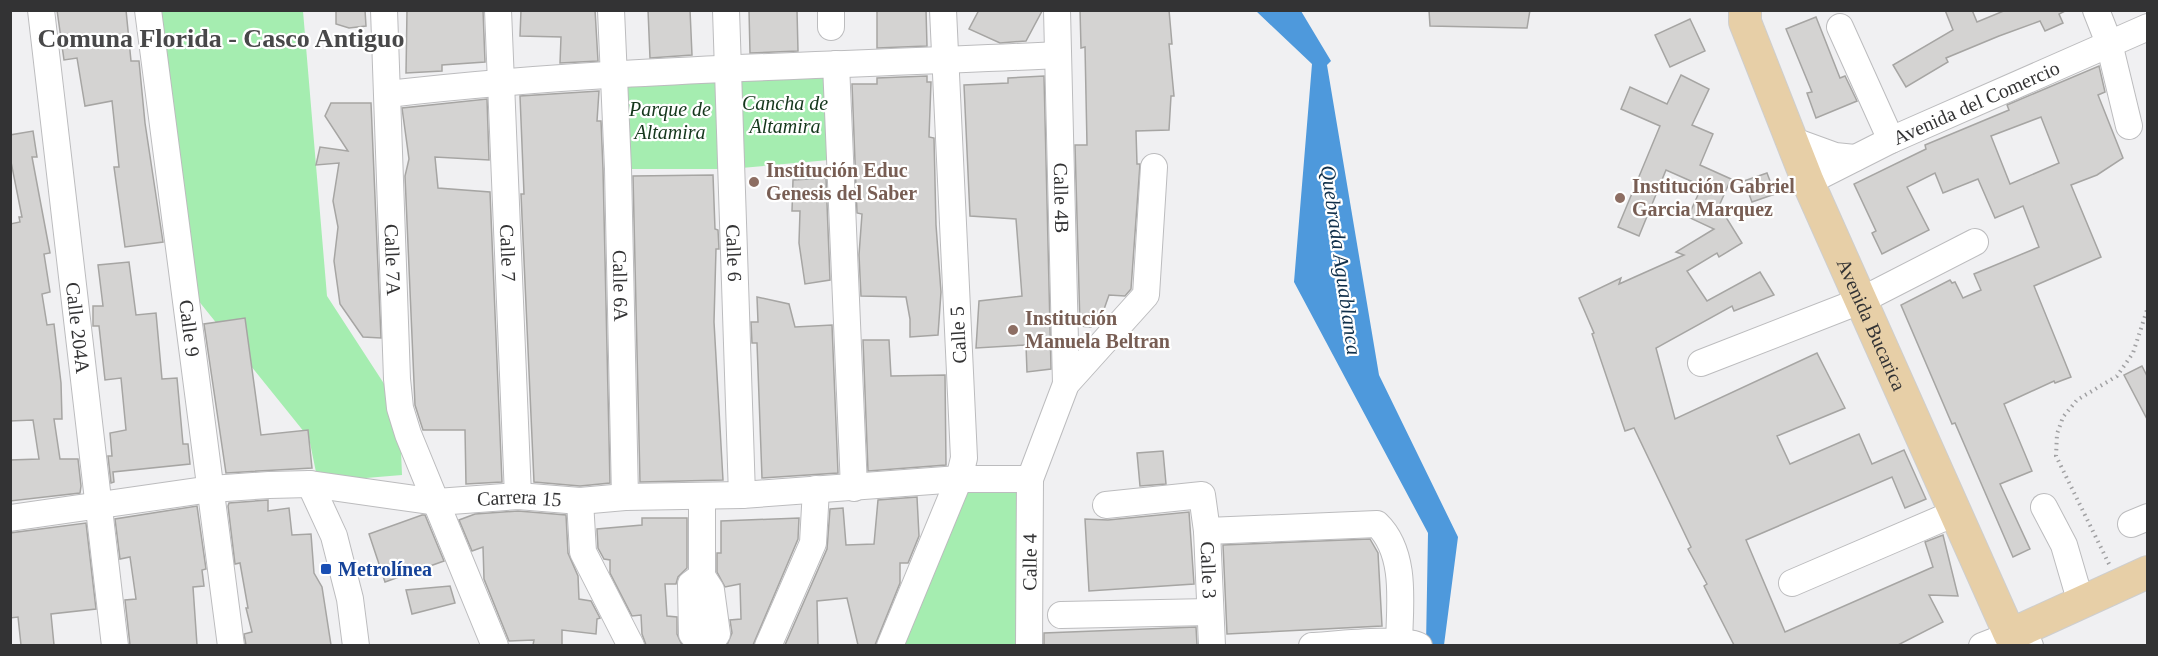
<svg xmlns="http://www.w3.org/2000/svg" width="2158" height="656" viewBox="0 0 2158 656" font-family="'Times New Roman',serif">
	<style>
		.green { fill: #a5edb0 }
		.water { fill: #4e99dc }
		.building { fill: #d4d3d2; stroke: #a6a5a3; stroke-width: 1.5; fill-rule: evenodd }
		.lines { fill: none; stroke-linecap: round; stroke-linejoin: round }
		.minor-casing { stroke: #bcbcbe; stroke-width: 28 }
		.major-casing { stroke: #cecece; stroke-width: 34 }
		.path { stroke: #a1a1a3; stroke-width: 4; stroke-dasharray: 1.5 4.5; stroke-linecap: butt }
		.minor { stroke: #fff; stroke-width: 26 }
		.major { stroke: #e7cfa7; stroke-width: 32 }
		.education-dot { fill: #8d6e63; stroke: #fff; stroke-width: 2 }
		.transit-dot { fill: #1a4fb4; stroke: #fff; stroke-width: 2 }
		.labels { text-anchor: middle; stroke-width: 4.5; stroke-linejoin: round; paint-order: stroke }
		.street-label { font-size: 20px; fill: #333334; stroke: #fff }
		.park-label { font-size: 20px; font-style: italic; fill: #15371c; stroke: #fff }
		.education-label { font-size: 20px; font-weight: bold; fill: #785e54; stroke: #fff; text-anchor: start }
		.transit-label { font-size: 20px; font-weight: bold; fill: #164399; stroke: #fff; text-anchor: start }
		.water-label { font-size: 21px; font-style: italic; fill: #10304b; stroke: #fff }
		.district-label { font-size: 26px; font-weight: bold; fill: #484849; stroke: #fff }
	</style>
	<rect width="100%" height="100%" fill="#f0f0f2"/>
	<g class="green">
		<polygon points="153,11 303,11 327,296 392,396 400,427 402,475 318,482 309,438 185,284"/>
		<polygon points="836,64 840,159 730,169 619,169 614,75"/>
		<polygon points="1028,481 1028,645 898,646 961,485"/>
	</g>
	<polygon class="water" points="1256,11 1301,11 1331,61 1327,65 1379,375 1458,537 1444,645 1426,645 1428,533 1294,282 1312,64"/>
	<g class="building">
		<polygon points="57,10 126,10 131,61 139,61 145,123 163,242 125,247 114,167 119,167 112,101 85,106 77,58 64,60"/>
		<polygon points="336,10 365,10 366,26 349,28 336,24"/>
		<polygon points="407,10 483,10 485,62 442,65 442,71 406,73"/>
		<polygon points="521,10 595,10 598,61 560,63 561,37 520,36"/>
		<polygon points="648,10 690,10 692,55 650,58"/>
		<polygon points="749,10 797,10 798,51 750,53"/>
		<polygon points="877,10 926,10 927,46 877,48"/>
		<polygon points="979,10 1042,10 1042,11 1026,41 1000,43 969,29"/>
		<polygon points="1080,10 1169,10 1172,44 1169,44 1174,96 1171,96 1169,130 1136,131 1137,164 1140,164 1131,289 1125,296 1109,295 1102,315 1092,315 1091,327 1080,326 1075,145 1087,145 1085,47 1081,48"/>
		<polygon points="1429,10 1530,10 1527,28 1430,26"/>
		<polygon points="1945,10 1972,10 1977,22 2006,10 2065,11 2059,14 2063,23 2045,31 2040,21 1999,36 1946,58 1948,62 1906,87 1893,65 1953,30"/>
		<polygon points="1816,17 1840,78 1845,76 1857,101 1816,118 1807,93 1812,92 1786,29"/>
		<polygon points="1690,19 1705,51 1670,67 1655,35"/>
		<path d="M2099,66l6,26 -7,3 25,63 -26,17 -26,10 30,72 -67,29 37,91 -16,6 -1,-2 -50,23 28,67 -32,13 30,65 -17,8 -58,-134 -3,1 -51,-119 49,-25 2,3 3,-1 8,16 18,-8 -7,-16 65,-27 -16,-41 -28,12 -17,-39 -35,14 -8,-20 -28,14 22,43 -47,24 -10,-21 4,-2 -22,-47 72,-35 -1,-4 84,-35 -2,-5zM2041,117l18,46 -49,21 -19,-48z"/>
		<polygon points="1681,75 1709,89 1692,125 1713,134 1700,165 1731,179 1719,206 1742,243 1719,257 1717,253 1687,271 1707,301 1760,272 1774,295 1734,311 1732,306 1656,348 1675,419 1817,353 1845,408 1777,436 1790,464 1859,434 1872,464 1904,450 1926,499 1905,508 1892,477 1746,540 1785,632 1933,567 1925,542 1943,535 1958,596 1929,595 1943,622 1898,645 1734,645 1704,586 1707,584 1688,549 1691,547 1634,428 1625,431 1592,334 1594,333 1579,298 1621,278 1619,284 1684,255 1676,252 1714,229 1688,217 1702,186 1666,170 1639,236 1618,227 1660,126 1621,109 1630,87 1667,104"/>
		<polygon points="927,76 927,82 931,82 929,137 934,138 936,225 941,292 938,335 910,337 910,319 906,297 861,296 859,255 862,214 857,213 852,84 877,84 877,78"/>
		<polygon points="1044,76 1051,369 1027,372 1026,345 976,348 979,301 1022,296 1016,219 970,216 964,85 1008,83 1008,78"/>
		<polygon points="599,91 597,121 601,121 603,169 610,483 580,486 534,482 521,194 524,194 520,96"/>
		<polygon points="487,99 489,160 435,157 438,188 490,192 502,482 466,484 465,430 423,430 415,405 405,176 409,159 402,108"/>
		<polygon points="331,103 371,103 381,338 363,337 340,304 334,261 338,227 333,201 339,163 316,165 320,147 348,151 325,116"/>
		<polygon points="33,131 37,157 32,157 50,253 44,254 50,292 42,294 47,325 54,324 61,383 62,419 54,419 60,459 78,459 81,486 80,493 10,501 10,460 39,459 33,420 10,421 10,224 20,222 19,217 22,217 10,157 10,135"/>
		<polygon points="1767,173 1775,194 1752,202 1744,181"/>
		<polygon points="713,175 715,229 718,230 719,249 716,249 714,322 723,480 640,482 633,176"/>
		<polygon points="826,178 830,280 805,284 799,243 800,211 792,211 793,180"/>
		<polygon points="129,262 136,315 156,313 162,379 177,378 183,444 188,444 190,464 113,472 114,482 111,483 108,456 112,456 110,433 126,430 121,378 105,380 99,326 93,326 93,306 103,306 98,265"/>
		<polygon points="757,297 789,304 795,327 832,325 838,473 762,478 757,343 752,343 751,322 758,322"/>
		<polygon points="245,318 261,435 308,430 312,468 226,473 204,324"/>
		<polygon points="863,340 889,340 891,376 945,375 946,465 868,471"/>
		<polygon points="2142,366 2148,378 2148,421 2124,375"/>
		<polygon points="1163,451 1166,484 1140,486 1137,453"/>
		<polygon points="917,497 919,536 908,563 900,563 900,583 875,645 858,645 847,598 817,601 818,645 785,645 827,549 830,509 843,508 846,545 874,544 878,500"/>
		<polygon points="268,500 268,511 289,508 292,535 311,534 314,573 322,587 331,645 246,645 244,634 252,632 246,608 248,608 240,563 235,564 228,506 229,503"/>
		<polygon points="197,506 206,569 202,570 204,586 193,587 197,645 130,645 125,600 136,599 130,557 120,559 115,519"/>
		<polygon points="518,511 566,515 568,553 578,576 579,599 591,601 600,618 597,619 596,634 562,630 562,645 533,645 534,640 509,641 484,579 483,547 472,551 459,520 475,514"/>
		<polygon points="1189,512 1194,584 1089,591 1085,519 1108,520"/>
		<polygon points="422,515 425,515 444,561 385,582 369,534"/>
		<polygon points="642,518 687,518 687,568 678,577 676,584 665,584 667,616 677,617 677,634 682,645 646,645 642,634 641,615 632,616 610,573 610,560 604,559 598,548 597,529 642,525"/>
		<polygon points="799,518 798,539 753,645 727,645 732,633 730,620 741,619 740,584 725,587 717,572 717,553 721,553 721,521"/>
		<polygon points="86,523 96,609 51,614 54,645 21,645 18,617 10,618 10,533"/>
		<polygon points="1370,539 1378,553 1382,626 1227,634 1223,545"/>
		<polygon points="450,586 455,603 412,614 406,590"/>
		<polygon points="1196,627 1197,645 1044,645 1044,633"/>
	</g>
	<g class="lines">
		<defs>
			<g id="minor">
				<path id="s1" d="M41,10l74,636"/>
				<path id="s2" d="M148,10l83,636"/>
				<path id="s3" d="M384,10l13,369 3,29 8,26 87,212"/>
				<path id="s4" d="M498,10l20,486"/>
				<path id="s5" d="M611,10l7,159 7,328"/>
				<path id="s6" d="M726,10l16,485"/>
				<polyline points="831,10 831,27"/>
				<path id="s7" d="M1057,10l9,374"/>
				<polyline points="2096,10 2109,43 2129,126"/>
				<polyline points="1840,27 1891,140"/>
				<polyline points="836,64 854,488"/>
				<path d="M388,94c222,-26 446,-28 670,-39"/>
				<polyline points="1791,140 1835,156 1855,158"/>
				<path id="s8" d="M1808,182l83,-42 257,-113"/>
				<polyline points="1701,363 1860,301 1975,242"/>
				<polyline points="310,484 334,536 350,599 356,646"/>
				<polyline points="702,497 702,576 711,590 717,634 708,646"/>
				<polyline points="580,501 583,552 631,646"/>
				<path id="s9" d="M1106,505l96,-10 5,36 5,115"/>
				<polyline points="2044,507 2064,545 2081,603"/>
				<path id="s10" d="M10,518l201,-29 58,-4 41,-1 127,18 81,-6 62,5 45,-4 117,-2 217,-16h71"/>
				<polyline points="2131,524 2148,517"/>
				<path d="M1207,531l170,-7c30,29 23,80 22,118"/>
				<polyline points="702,576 691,584 692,634 704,646"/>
				<polyline points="1792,583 1955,513"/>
				<polyline points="1061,615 1210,612"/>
				<polyline points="768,646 813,543 816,489"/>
				<polyline points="890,646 959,479 964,458 943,10"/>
				<path id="s11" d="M1029,646l1,-167 36,-95 80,-89 8,-128"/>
				<path d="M1312,646c20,-1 94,-9 107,0"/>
				<polyline points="1982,646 2010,635 2030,646"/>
			</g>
			<g id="major">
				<path id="s12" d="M1745,10v12l63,160 202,453 138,-63"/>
			</g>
		</defs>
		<use href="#minor" class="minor-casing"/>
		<use href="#major" class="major-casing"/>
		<polyline class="path" points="2109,564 2056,456 2057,434 2063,417 2077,400 2117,376 2133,353 2148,307"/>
		<use href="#minor" class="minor"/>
		<use href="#major" class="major"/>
	</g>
	<g class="education-dot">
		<circle cx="754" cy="182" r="6"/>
		<circle cx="1620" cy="198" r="6"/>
		<circle cx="1013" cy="330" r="6"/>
	</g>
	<rect class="transit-dot" x="320" y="563" width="12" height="12" rx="3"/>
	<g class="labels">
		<g class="street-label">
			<text dy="7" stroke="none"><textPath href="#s8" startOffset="186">Avenida del Comercio</textPath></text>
			<text dy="7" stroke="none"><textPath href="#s7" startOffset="188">Calle 4B</textPath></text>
			<text dy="7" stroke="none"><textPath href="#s4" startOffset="243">Calle 7</textPath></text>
			<text dy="7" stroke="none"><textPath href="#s6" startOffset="243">Calle 6</textPath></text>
			<text dy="7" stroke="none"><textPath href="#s3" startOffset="250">Calle 7A</textPath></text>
			<text dy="7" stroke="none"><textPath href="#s5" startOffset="276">Calle 6A</textPath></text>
			<text dy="7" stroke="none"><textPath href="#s12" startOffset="340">Avenida Bucarica</textPath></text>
			<text dy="7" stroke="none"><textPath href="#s1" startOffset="320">Calle 204A</textPath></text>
			<text dy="7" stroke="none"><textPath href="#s2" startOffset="321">Calle 9</textPath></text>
			<text transform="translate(958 335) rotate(-93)" y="7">Calle 5</text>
			<text dy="7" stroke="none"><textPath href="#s10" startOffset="513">Carrera 15</textPath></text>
			<text dy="7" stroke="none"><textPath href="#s11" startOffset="84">Calle 4</textPath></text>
			<text dy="7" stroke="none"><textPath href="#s9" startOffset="172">Calle 3</textPath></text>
		</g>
		<g class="park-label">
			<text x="785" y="110">Cancha de<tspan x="785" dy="23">Altamira</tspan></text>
			<text x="670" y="116">Parque de<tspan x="670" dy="23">Altamira</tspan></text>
		</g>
		<g class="education-label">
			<text x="766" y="177">Institución Educ<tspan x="766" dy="23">Genesis del Saber</tspan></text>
			<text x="1632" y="193">Institución Gabriel<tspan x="1632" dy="23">Garcia Marquez</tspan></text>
			<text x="1025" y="325">Institución<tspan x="1025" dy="23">Manuela Beltran</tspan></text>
		</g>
		<g class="transit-label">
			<text x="338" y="576">Metrolínea</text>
		</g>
		<g class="water-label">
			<text transform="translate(1341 260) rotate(82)" y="7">Quebrada Aguablanca</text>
		</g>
		<g class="district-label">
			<text x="221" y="47">Comuna Florida - Casco Antiguo</text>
		</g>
	</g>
	<rect width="2158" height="656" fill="none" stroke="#333334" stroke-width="24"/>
</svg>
